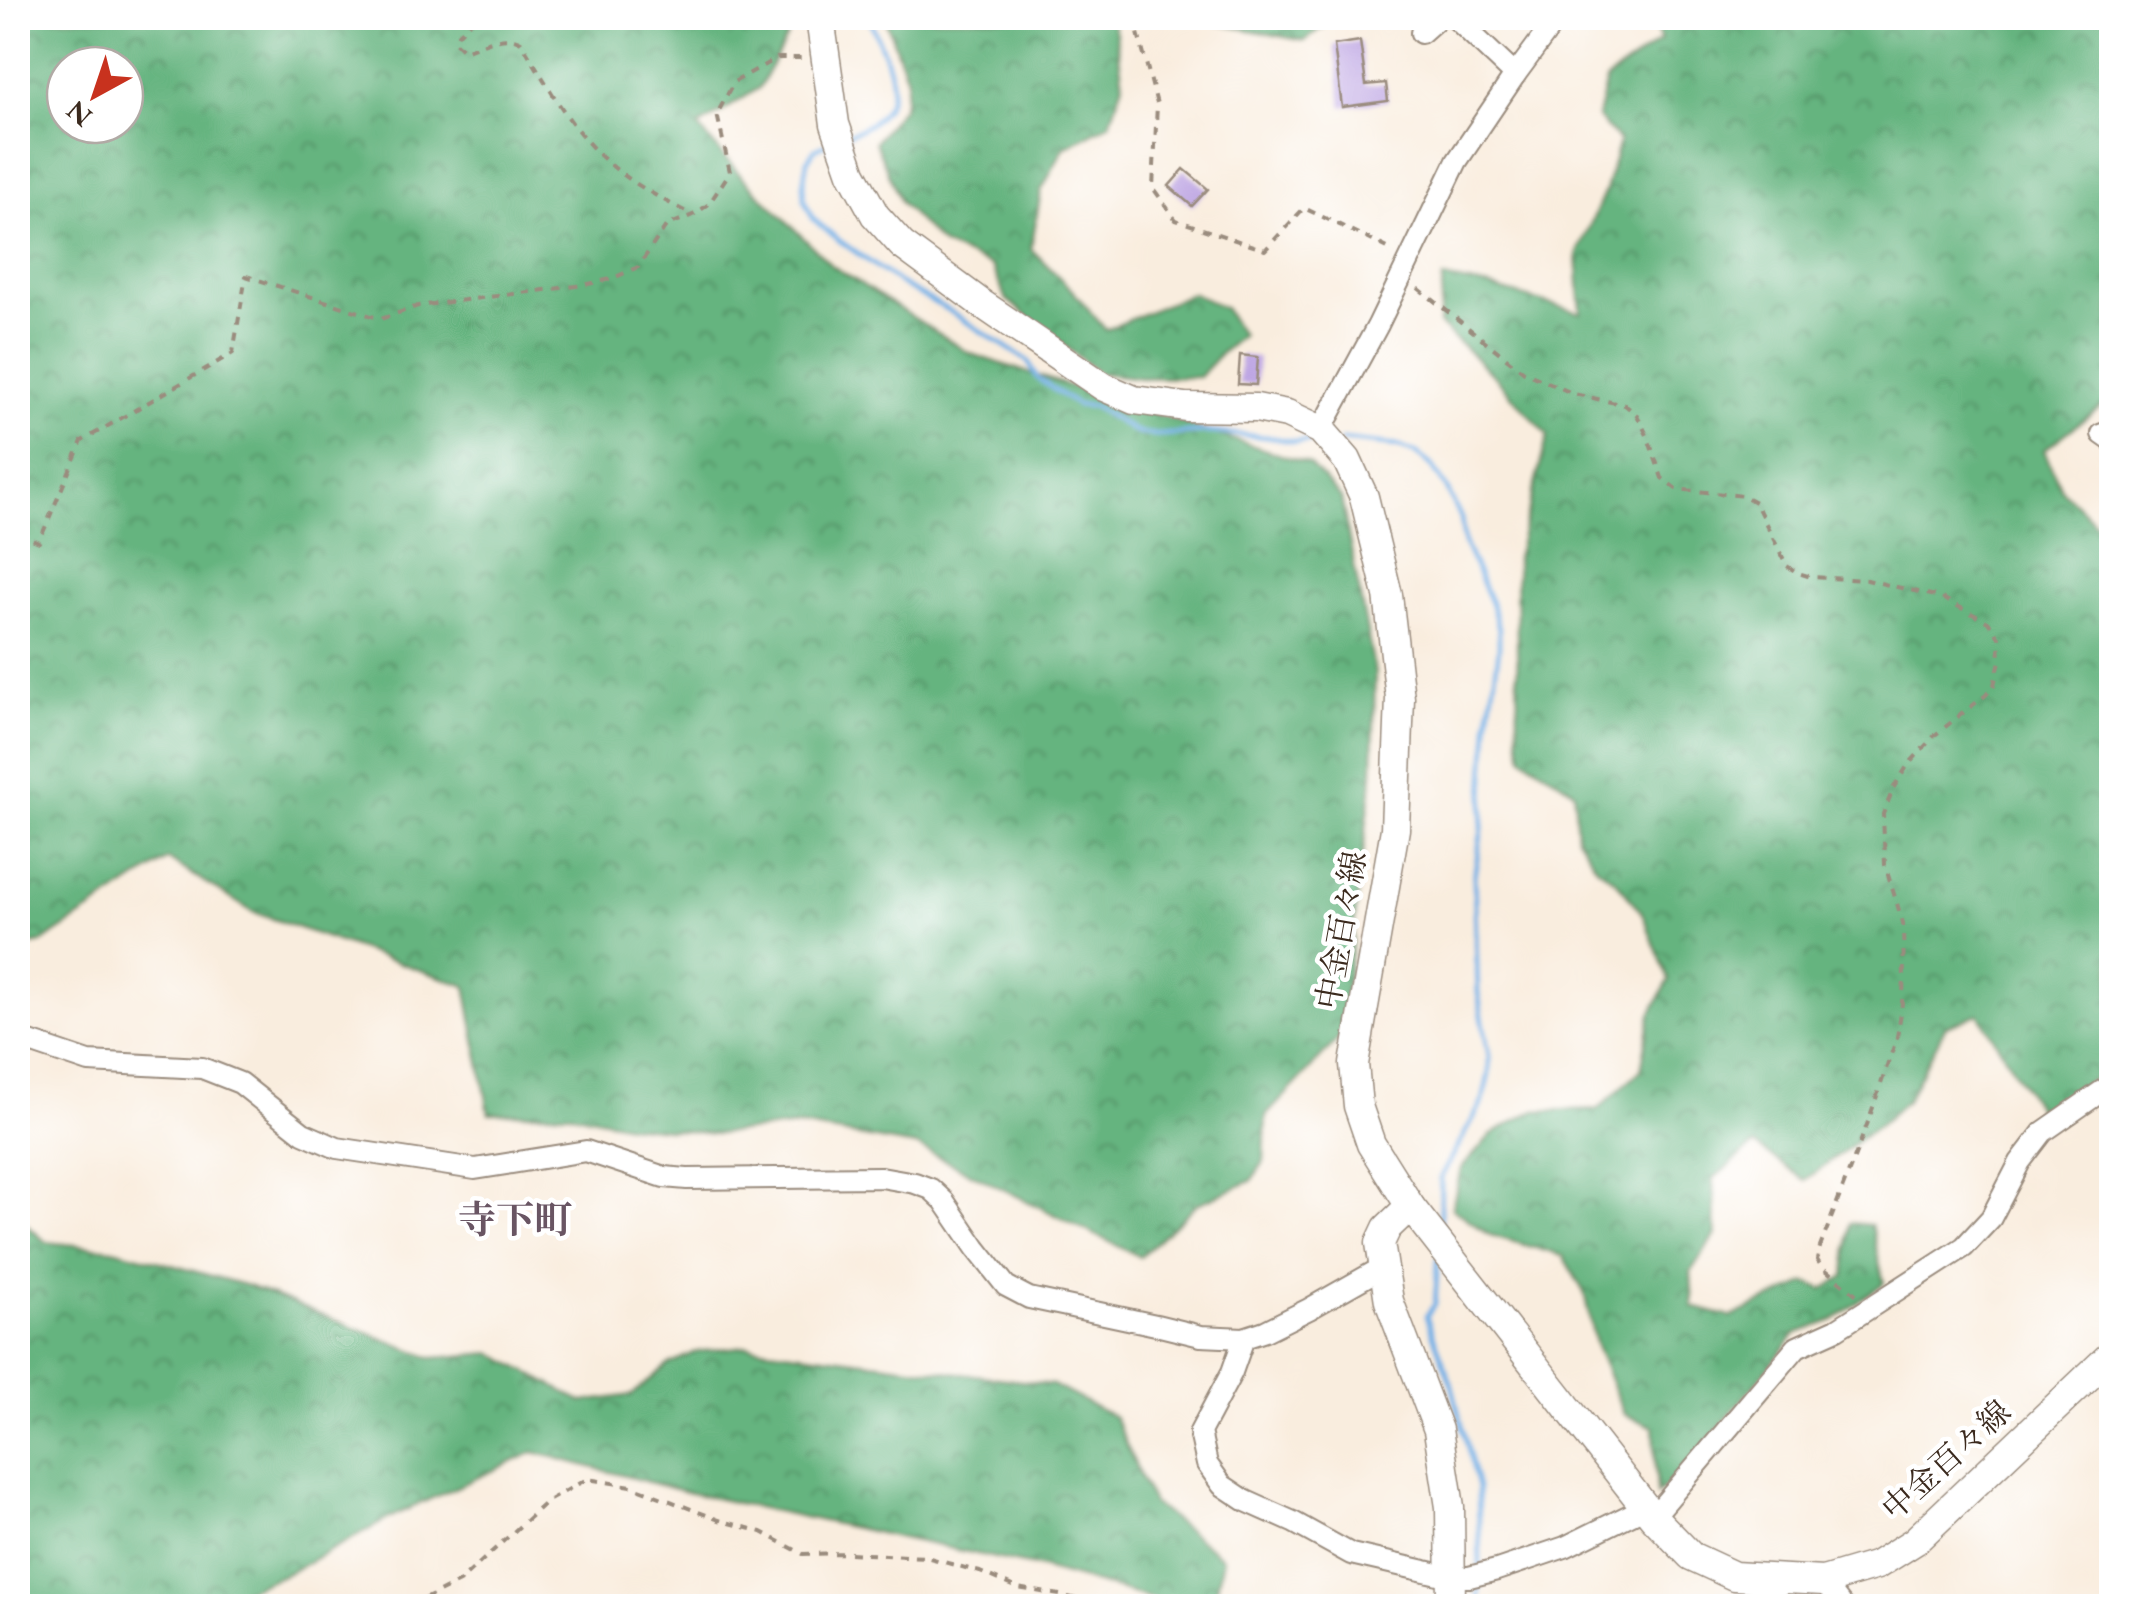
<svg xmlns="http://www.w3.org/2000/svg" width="2129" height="1624" viewBox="0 0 2129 1624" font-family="'EB Garamond','Noto Serif JP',serif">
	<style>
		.forest { fill: url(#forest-crowns); stroke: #506f4e; stroke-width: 2.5; fill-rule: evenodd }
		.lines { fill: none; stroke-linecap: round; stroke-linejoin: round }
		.stream { stroke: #74b1e6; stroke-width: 5 }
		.building { fill: #bea6e3 }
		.street-casing { stroke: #9a8c7e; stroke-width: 24 }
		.secondary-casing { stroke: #9a8c7e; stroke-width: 31 }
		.path { stroke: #9a8c7e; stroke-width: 4; stroke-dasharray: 8 8; stroke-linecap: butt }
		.street { stroke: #fff; stroke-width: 20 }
		.secondary { stroke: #fff; stroke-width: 28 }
		.labels { text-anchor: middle; stroke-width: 9; stroke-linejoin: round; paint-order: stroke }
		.street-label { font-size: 32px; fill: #3b2a1e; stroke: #fff }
		.quarter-label { font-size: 38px; font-weight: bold; fill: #695563; stroke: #fff }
	</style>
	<defs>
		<pattern id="forest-crowns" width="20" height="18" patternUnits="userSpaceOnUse" patternTransform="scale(2.5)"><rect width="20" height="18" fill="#65b47f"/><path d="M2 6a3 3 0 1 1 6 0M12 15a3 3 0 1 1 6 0" fill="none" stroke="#549367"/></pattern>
	</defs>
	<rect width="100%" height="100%" fill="#fff"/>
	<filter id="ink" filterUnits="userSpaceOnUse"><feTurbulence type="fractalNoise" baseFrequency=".01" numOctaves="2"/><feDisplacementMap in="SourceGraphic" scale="20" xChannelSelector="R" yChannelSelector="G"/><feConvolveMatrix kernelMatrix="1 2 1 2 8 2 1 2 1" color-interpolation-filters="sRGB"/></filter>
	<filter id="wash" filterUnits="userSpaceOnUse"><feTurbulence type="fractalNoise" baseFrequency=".0048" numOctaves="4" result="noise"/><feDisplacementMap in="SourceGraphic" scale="40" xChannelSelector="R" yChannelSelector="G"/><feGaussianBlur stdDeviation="2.25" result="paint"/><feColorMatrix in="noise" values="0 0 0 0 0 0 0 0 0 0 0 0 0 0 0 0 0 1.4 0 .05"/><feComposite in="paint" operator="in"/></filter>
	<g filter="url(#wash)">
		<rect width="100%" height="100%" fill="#f9edde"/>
		<g class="forest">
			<path d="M18,18h773l2,8 -34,62 -61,39 46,52 87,86 140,89 338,110 32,34 34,175 -2,101 -33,263 -74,79 -2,46 -13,19 -54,23 -57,53 -224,-111 -116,-20 -85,8 -87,-9 -57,-12h-82l-23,-127 -213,-74 -85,-53 -127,84 -23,5zM65,65h60v60h-60z"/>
			<polygon points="885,18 1111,18 1116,33 1123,84 1110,123 1064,148 1041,191 1031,249 1073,291 1106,330 1192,293 1224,308 1242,335 1220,354 1199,377 1140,378 1099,373 1006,299 992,266 942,245 901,203 875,142 903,106 907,79"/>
			<polygon points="1195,18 1335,18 1305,41 1199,20"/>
			<polygon points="1650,18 2111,18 2111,399 2044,450 2061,489 2105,532 2111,535 2111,1067 2041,1114 1979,1014 1946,1026 1907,1100 1884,1121 1805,1180 1754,1145 1713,1179 1716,1235 1691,1271 1693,1307 1731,1317 1806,1283 1824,1289 1845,1276 1850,1223 1871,1225 1884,1283 1834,1320 1796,1334 1684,1470 1657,1494 1654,1427 1624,1414 1595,1344 1584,1292 1563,1256 1490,1235 1452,1208 1461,1169 1491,1135 1533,1111 1598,1109 1641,1070 1651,1014 1669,980 1641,911 1616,881 1597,867 1577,837 1574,791 1523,757 1518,735 1516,558 1548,435 1493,375 1439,324 1443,278 1490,287 1581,313 1577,255 1605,191 1619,141 1597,117 1606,80 1661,40"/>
			<polygon points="18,1217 46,1242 114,1249 248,1286 432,1358 492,1353 583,1402 632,1395 669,1364 695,1352 746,1346 1053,1385 1114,1417 1152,1503 1223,1558 1216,1594 1205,1606 1179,1606 1033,1566 690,1493 534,1452 401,1512 290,1572 206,1606 18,1606"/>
		</g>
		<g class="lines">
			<g class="stream">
				<path d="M849,134c66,-25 40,-69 20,-116"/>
				<polyline points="830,142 815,149 807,161 803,184 804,200 813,219 840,241 905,287 943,307 1028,361 1038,379 1077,405 1093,406 1137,433 1156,435 1208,432 1267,437 1296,442 1316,441"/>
				<polyline points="1342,440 1397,446 1416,453 1431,465 1447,489 1461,518 1464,543 1491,603 1499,629 1499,649 1488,726 1482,829 1474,876 1478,993 1489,1056 1489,1073 1483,1101 1441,1177 1440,1229"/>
				<polyline points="1438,1260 1435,1304 1426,1316 1452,1385 1478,1488 1480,1568"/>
				<polyline points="1478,1606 1480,1579"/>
			</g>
		</g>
		<g id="blocks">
			<g class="building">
				<polygon points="1360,41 1366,85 1386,83 1388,101 1342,107 1334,45"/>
				<polygon points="1184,169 1208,189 1192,206 1169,186"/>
				<polygon points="1240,355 1258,357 1256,385 1238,384"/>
			</g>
		</g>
	</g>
	<g filter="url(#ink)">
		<use href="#blocks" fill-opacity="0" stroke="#9a8c7e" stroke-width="2.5"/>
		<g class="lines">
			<defs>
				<g id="street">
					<polyline points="1455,18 1515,75"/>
					<polyline points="1421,33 1438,18"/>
					<polyline points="1321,430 1378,325 1457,161 1515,75 1557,18"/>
					<polyline points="2102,434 2112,441"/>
					<polyline points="18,1038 89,1062 202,1068 240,1083 303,1133 337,1148 475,1169 586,1151 664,1177 687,1179 881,1177 915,1183 931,1189 944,1201 976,1248 1006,1286 1029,1298 1156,1325 1201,1336 1244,1338 1265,1331 1309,1309 1383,1267"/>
					<polyline points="1244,1338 1232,1372 1200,1432 1207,1464 1222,1485 1246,1501 1293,1522 1351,1554 1451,1577 1469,1577 1497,1570 1565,1547 1646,1507"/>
					<polyline points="1653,1517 1797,1347 1837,1329 1964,1247 1991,1218 2020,1162 2043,1132 2112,1084"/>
					<polyline points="1823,1581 1842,1606"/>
					<polyline points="1768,1606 1781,1578"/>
				</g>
				<g id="secondary">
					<polyline points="820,18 835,124 852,173 875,215 902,245 982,304 1104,387 1134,400 1185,407 1256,408 1287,414 1321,430 1347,460 1364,497 1388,595 1400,698 1395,829 1354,1064 1358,1106 1371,1144 1410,1206 1653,1517 1691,1556 1734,1576 1823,1581 1877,1565 1915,1541 2112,1354"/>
					<polyline points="1410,1206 1387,1228 1380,1243 1389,1301 1438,1430 1450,1507 1451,1606"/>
				</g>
			</defs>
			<use href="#street" class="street-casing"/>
			<use href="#secondary" class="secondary-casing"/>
			<g class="path">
				<path d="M474,18l-16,16 -3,8 9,9c18,-6 40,-19 57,-9 24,38 46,82 80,114 26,25 58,42 91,59"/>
				<polyline points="1134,18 1157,104 1153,188 1176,220 1265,250 1304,208 1392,250"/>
				<polyline points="1418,288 1524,372 1574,394 1625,405 1637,415 1647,435 1662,478 1676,489 1744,496 1755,502 1787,566 1798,573 1811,577 1867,580 1940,597 1988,622 1999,637 2000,661 1994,685 1986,695 1935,735 1908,765 1894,787 1883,814 1885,865 1903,923 1904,981 1901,1013 1897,1037 1868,1122 1819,1250 1817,1260 1822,1267 1857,1295"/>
				<polyline points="18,533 39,542 82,441 233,353 246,276 381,319 418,306 584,285 611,279 638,267 666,226 695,214 709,204 730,172 717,114 734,82 777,58 805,58"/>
				<polyline points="411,1606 459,1582 546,1502 587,1479 632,1486 719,1520 762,1532 803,1554 848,1553 926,1557 980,1572 1017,1588 1060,1595 1105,1606"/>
			</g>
			<use href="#street" class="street"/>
			<use href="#secondary" class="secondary"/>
		</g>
	</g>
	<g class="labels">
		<g class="street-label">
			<text transform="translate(1341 930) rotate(-80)" y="11">中金百々線</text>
			<text transform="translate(1946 1460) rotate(-42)" y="11">中金百々線</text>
		</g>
		<g class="quarter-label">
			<text x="515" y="1233">寺下町</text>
		</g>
	</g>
	<rect width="2129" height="1624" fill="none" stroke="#fff" stroke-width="60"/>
	<g transform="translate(95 95) rotate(220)"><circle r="48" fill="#ffffff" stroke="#b1aaa5" stroke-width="2.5"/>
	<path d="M0-8L18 38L0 25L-18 38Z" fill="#c8321e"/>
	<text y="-15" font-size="28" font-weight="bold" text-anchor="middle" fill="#3b2a1e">N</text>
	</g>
</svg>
